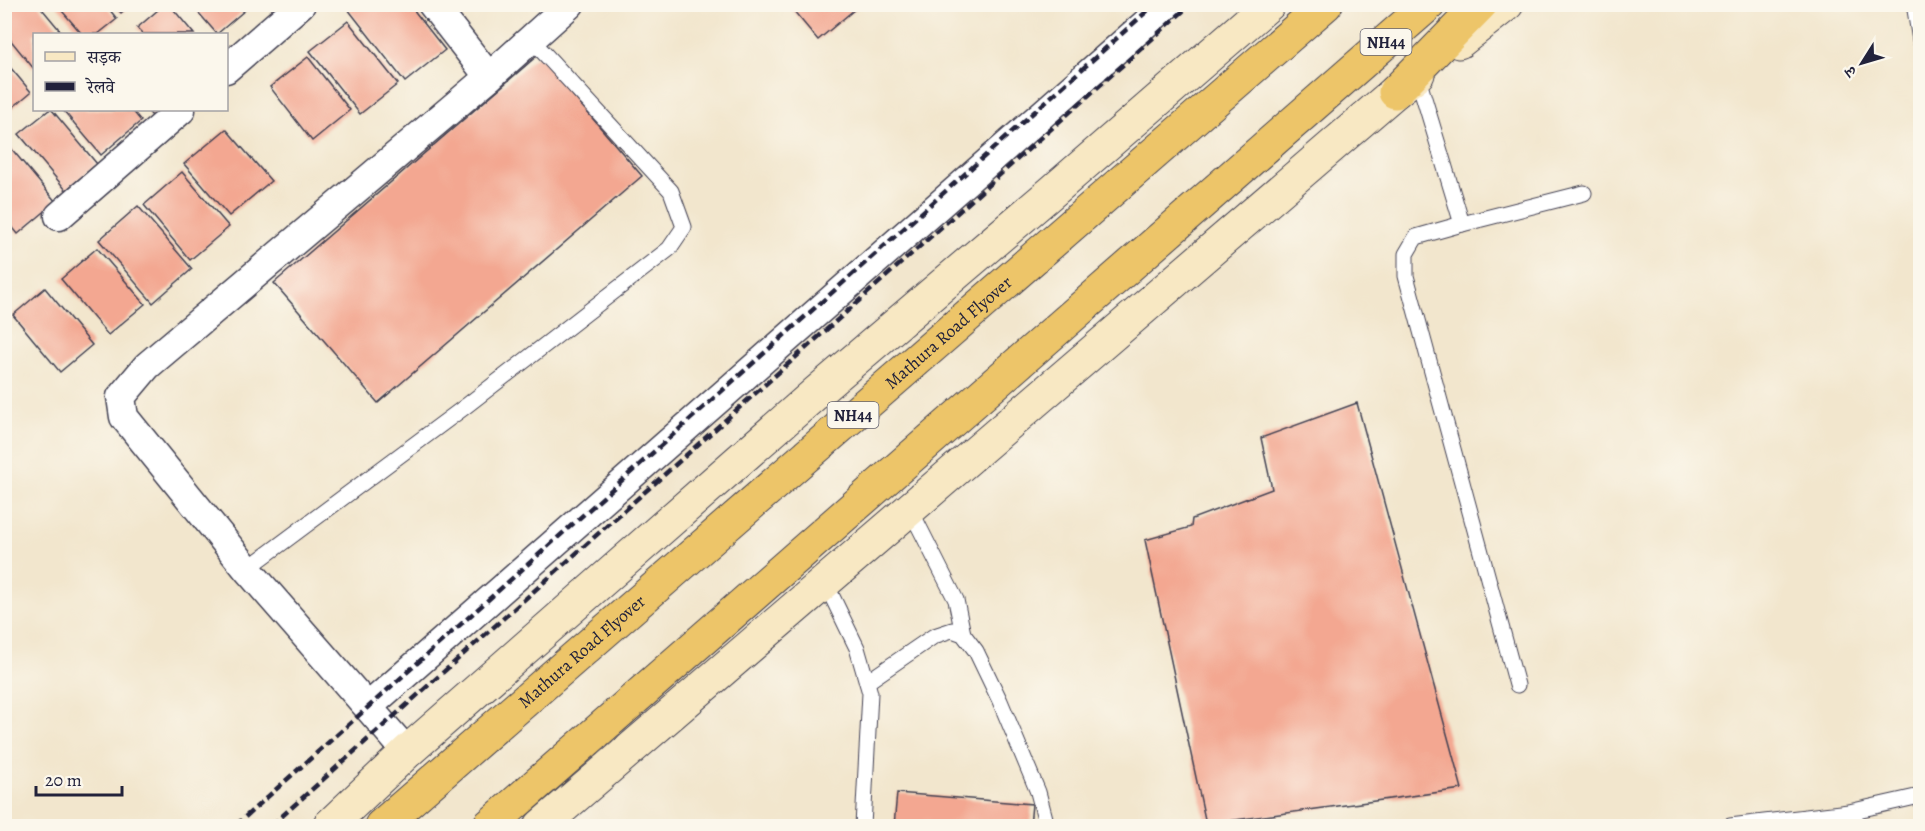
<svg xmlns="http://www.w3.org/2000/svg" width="1925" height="831" viewBox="0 0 1925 831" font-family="Alegreya,'Noto Serif Devanagari',serif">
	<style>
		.building { fill: #f3a791 }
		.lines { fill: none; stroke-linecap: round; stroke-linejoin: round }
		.service-casing { stroke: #413f51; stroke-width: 17 }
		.minor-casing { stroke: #413f51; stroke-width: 31 }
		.secondary-casing { stroke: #413f51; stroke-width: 35 }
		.trunk-casing { stroke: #413f51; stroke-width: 35 }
		.service { stroke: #fff; stroke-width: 15 }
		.minor { stroke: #fff; stroke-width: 28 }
		.secondary { stroke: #f8e8c3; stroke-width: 33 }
		.trunk { stroke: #edc569; stroke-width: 33 }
		.rail { stroke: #22223b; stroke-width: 4.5; stroke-dasharray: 9 4.5; stroke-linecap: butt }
		.labels { text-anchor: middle; stroke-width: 5; stroke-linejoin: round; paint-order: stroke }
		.shield { fill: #fbf7ec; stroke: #636270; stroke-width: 1.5 }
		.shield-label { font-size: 16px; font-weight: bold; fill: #22223b }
		.street-label { font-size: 18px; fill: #22223b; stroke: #fbf7ec }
	</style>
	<rect width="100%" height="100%" fill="#fbf7ec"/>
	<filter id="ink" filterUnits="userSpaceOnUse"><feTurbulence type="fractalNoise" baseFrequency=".0167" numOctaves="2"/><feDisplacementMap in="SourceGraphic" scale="12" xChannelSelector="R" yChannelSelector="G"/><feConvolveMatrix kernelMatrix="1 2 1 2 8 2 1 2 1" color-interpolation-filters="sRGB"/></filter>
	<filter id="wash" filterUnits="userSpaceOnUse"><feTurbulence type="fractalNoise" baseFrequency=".008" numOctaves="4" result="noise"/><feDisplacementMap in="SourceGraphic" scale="24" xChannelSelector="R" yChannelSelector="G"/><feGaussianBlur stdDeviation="1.35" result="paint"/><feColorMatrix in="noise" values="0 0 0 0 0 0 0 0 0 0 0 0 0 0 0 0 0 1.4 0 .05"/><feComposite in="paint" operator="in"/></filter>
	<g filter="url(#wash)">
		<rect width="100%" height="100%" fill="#f2e6cd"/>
		<g id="blocks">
			<g class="building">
				<polygon points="4,4 38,4 63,34 34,34 34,69 4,32"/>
				<polygon points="56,4 105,4 117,19 98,34 82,34"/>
				<polygon points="113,4 131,4 121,13"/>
				<polygon points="165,4 169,4 194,34 143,34 137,28"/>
				<polygon points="191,4 252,4 217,34"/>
				<polygon points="344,4 409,4 445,50 405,82"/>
				<polygon points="788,4 861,4 818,40"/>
				<polygon points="348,21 398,84 360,114 310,51"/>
				<polygon points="538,55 642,176 378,403 274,283"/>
				<polygon points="308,57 350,110 312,141 270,87"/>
				<polygon points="4,60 31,92 4,115"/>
				<polygon points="49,110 52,110 97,164 66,190 19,134"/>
				<polygon points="63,110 132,110 141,121 101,155"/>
				<polygon points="147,110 161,110 152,116"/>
				<polygon points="226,129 271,181 229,216 184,164"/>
				<polygon points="5,141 56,202 18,234 5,218"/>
				<polygon points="182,172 229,227 190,260 144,205"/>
				<polygon points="138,206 192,269 153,303 99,240"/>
				<polygon points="4,224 11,231 4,237"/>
				<polygon points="97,248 145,304 108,335 61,279"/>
				<polygon points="45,288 92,345 60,372 13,315"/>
				<polygon points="1357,403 1462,789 1206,824 1145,540 1191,527 1192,519 1272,489 1261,438"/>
				<polygon points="897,793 1032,804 1030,826 894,826"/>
			</g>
		</g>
	</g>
	<g filter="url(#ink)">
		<use href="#blocks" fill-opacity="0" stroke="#413f51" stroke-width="1.5"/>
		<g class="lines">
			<defs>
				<g id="service">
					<polyline points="1914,4 1920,40"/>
					<polyline points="1417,75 1462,224 1584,193"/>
					<polyline points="1462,224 1416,237 1406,254 1406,276 1517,685"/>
					<polyline points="910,509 956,600 963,634"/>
					<polyline points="247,569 466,406 669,249 684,227 671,191 531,39"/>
					<polyline points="825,582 857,648 870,693 863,826"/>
					<polyline points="867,682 934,636 952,630 963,634 976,651 1000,701 1038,792 1047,826"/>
					<polyline points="1849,812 1860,826"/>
					<polyline points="1730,826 1849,812 1920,796"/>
				</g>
				<g id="minor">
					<polyline points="432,4 489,77"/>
					<polyline points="226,69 301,4"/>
					<polyline points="59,216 181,110"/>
					<polyline points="368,707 1168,4"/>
					<polyline points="407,752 247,569 124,417 121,397 147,366 489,77 570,4"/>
				</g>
				<g id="secondary">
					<polyline points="1459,42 1507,4"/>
					<polyline points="329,826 407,752 817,392 1053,191 1269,4"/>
					<polyline points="541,826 1395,92 1418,74"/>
				</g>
				<g id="trunk">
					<polyline points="1395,92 1481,4"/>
					<path id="s1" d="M381,826l945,-822"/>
					<polyline points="489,826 1429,4"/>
				</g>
			</defs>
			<use href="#service" class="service-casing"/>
			<use href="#minor" class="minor-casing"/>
			<use href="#secondary" class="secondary-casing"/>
			<use href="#trunk" class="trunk-casing"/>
			<use href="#service" class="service"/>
			<use href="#minor" class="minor"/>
			<use href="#secondary" class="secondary"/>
			<use href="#trunk" class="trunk"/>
			<g class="rail">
				<polyline points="235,826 1155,4"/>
				<polyline points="271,826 1191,4"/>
			</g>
		</g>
	</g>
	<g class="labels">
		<g class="shield">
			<rect x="1360.5" y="29" width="51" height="26" rx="4.5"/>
			<rect x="827.5" y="402" width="51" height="26" rx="4.5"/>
		</g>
		<g class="shield-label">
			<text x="1386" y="48">NH44</text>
			<text x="853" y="421">NH44</text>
		</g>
		<g class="street-label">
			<text dy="6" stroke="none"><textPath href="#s1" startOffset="752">Mathura Road Flyover</textPath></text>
			<text dy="6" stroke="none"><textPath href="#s1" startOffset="266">Mathura Road Flyover</textPath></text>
		</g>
	</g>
	<rect width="1925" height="831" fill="none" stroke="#fbf7ec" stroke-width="24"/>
	<rect x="33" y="33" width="195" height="78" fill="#fbf7ec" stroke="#a4a2a5" stroke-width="1.5"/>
	<rect x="45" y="52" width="30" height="9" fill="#f8e8c3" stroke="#a4a2a5" stroke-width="1.5"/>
	<text x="87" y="63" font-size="18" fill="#22223b">सड़क</text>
	<rect x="45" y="82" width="30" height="9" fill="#22223b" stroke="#a4a2a5" stroke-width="1.5"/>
	<text x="87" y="93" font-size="18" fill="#22223b">रेलवे</text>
	<g transform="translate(1862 63) rotate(233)" stroke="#fbf7ec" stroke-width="4.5" paint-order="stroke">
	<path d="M0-4.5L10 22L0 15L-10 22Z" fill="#22223b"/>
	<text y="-9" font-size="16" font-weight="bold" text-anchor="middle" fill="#22223b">उ</text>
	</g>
	<path d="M36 786v9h86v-9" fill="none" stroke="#22223b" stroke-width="3"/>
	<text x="45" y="786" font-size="18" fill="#22223b" stroke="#fbf7ec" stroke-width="4.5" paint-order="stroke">20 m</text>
</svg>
